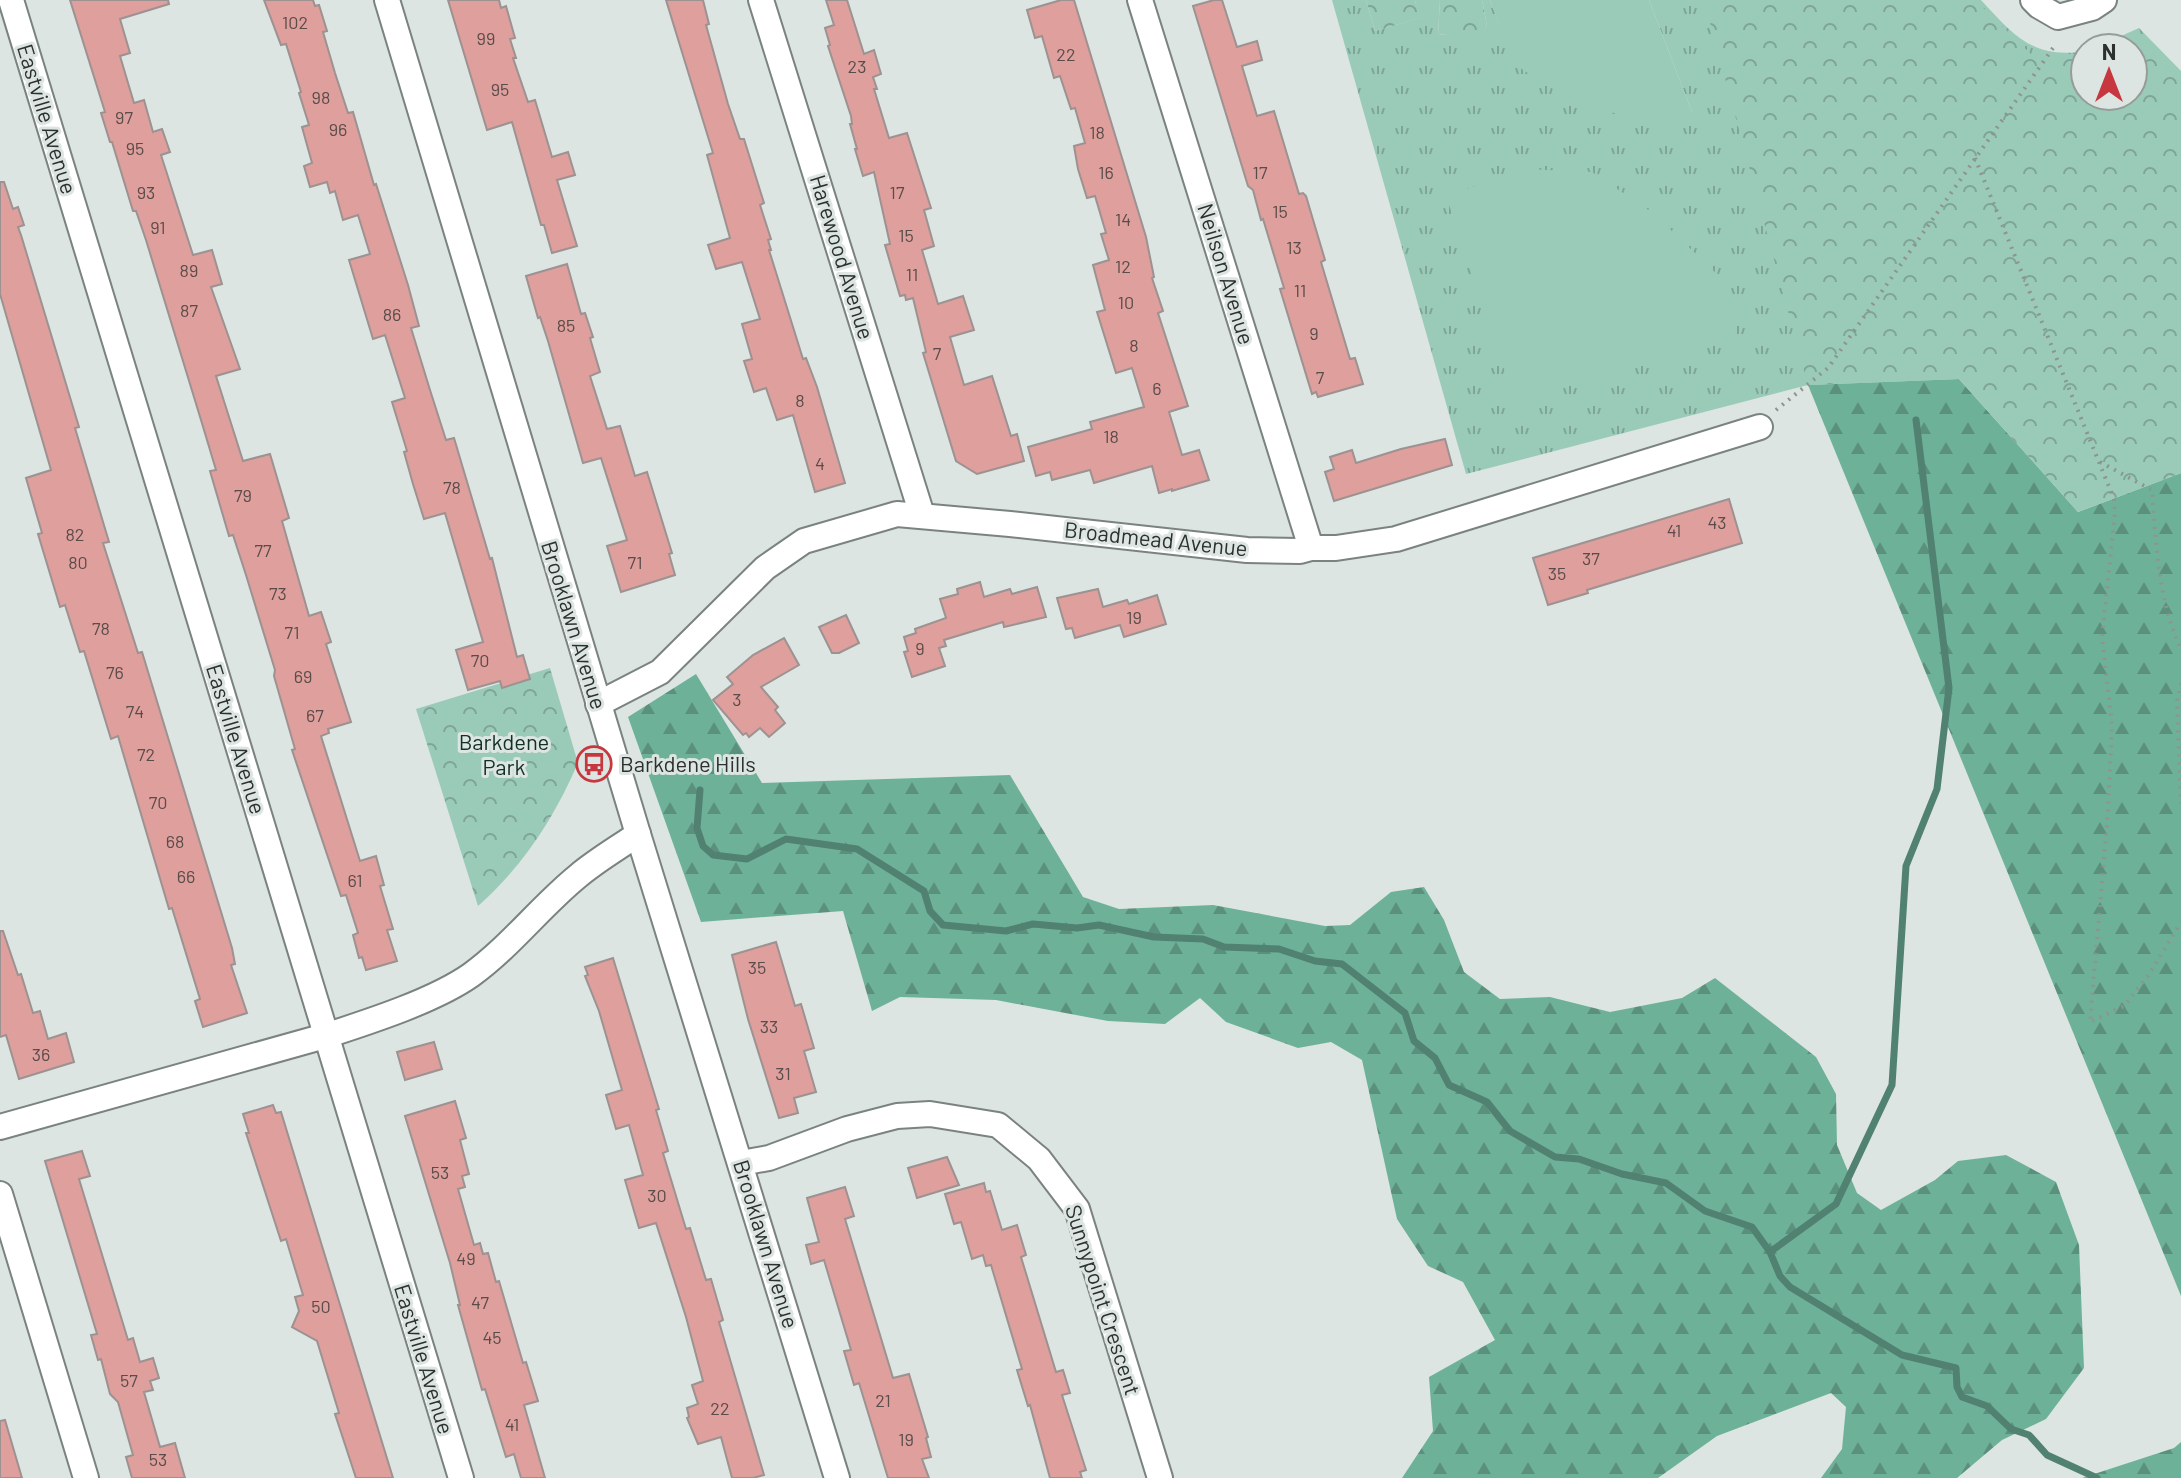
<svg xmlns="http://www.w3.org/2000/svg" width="2181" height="1478" viewBox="0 0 2181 1478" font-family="Barlow,sans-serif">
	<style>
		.grass { fill: url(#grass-tufts) }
		.forest { fill: url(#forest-firs) }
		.park { fill: url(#park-crowns) }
		.pitch { fill: #9acbb9 }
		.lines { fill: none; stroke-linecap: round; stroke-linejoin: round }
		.stream { stroke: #518170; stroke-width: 7 }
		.building { fill: #df9f9c; stroke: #9c9292; stroke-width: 2 }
		.minor-casing { stroke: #7a837f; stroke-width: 28 }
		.path { stroke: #8d9491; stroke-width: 4; stroke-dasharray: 2 6; stroke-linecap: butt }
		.minor { stroke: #fff; stroke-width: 24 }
		.labels { text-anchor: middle; stroke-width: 6; stroke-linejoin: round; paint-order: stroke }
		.number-label { font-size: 18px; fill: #594c4a }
		.street-label { font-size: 22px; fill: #2c302e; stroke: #dce5e1 }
		.park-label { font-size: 22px; fill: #113127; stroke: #dce5e1 }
		.poi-label { font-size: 22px; fill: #2c302e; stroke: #dce5e1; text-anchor: start }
	</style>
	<defs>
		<pattern id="grass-tufts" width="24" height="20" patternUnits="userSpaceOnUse" patternTransform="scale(2)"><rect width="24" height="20" fill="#9acbb9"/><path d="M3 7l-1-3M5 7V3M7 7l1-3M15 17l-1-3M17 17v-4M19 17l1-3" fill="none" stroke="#7ea597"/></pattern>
		<pattern id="forest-firs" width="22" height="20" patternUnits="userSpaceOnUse" patternTransform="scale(2)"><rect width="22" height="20" fill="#6eb199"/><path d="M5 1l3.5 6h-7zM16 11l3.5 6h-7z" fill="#5b907d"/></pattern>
		<pattern id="park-crowns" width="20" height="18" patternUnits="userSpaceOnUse" patternTransform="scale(2)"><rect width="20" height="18" fill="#9acbb9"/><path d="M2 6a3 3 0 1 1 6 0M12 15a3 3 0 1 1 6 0" fill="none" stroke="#7ea597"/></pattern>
	</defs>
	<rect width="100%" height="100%" fill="#dce5e1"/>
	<path class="grass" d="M1332,0h34l9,31 44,-13 -4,-18h25l-2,34c20,1 37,10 49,-8l-5,-26h8l25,64 177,48 -43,-112h332c32,35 53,60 104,51v45h48v-48h-39l45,-20 42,43v402l-222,-94 -151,6 -342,89z"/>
	<g class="forest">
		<polygon points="1959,379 2078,512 2181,473 2181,1296 1808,385"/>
		<polygon points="696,674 762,783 1010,775 1083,897 1119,909 1213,905 1325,926 1350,925 1391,892 1424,887 1444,920 1464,972 1500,999 1550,997 1610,1012 1682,998 1715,978 1816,1057 1836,1094 1837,1145 1857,1193 1881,1210 1935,1180 1958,1161 2006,1155 2056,1182 2079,1245 2084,1368 2046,1419 2002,1440 1957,1478 1821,1478 1842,1449 1846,1407 1831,1393 1717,1436 1658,1478 1402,1478 1433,1431 1429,1377 1495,1340 1463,1282 1428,1266 1397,1219 1362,1060 1331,1042 1298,1048 1226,1022 1200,998 1165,1024 1108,1021 996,1000 900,997 872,1011 843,911 701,922 628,717"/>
		<polygon points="2181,1442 2181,1478 2082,1478 2174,1448"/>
	</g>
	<g class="park">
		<polygon points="1366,0 1415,0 1420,18 1375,31"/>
		<polygon points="1440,0 1482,0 1487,26 1482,34 1459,43 1447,35 1438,34"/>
		<polygon points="1717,0 1975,0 2034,57 2063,58 2085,53 2085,96 2133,96 2133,48 2109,48 2140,34 2181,79 2181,473 2078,512 1959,379 1808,385 1705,4"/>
		<path d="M550,668l28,95c-24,55 -54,102 -100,143l-62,-197z"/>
	</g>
	<g class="pitch">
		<polygon points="1490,0 1649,0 1692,112 1658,120 1620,115 1564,96 1514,64"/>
		<polygon points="1524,169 1592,172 1653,213 1721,278 1737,337 1514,398 1446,196"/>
	</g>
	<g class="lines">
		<g class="stream">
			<polyline points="700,790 697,828 703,846 713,855 747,859 786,839 857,849 924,891 930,911 943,925 1006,931 1033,924 1077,928 1099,925 1154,937 1203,939 1224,947 1279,949 1315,961 1342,964 1405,1013 1414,1041 1435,1058 1449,1085 1487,1102 1510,1131 1555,1157 1579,1159 1622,1174 1666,1183 1705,1211 1752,1227 1770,1252 1780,1276 1790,1287 1902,1355 1956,1368 1957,1387 1962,1397 1987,1406 2011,1429 2029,1435 2047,1455 2097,1478"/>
			<polyline points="1770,1252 1836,1204 1892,1085 1906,866 1937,789 1949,688 1916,420"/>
		</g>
	</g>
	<g class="building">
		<polygon points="70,0 168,0 169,4 120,19 130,53 120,56 134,103 144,100 153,132 162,129 170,152 161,155 193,255 212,250 222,284 211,287 240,369 216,376 243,461 270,454 289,518 282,521 309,616 321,612 331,642 326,644 351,722 328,729 329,733 321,736 360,861 376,856 384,885 380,886 393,929 387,930 397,961 366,970 362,957 359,958 353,935 358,933 346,895 341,896 292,750 295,749 274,676 275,670 246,575 233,535 229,536 210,471 216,470 201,420 146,240 136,211 133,211 112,142 110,142 101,113 105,112"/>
		<polygon points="264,0 313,0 315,6 319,5 327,31 323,32 335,73 348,113 353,112 374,185 376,184 408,285 419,326 411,328 430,390 446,440 454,438 490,559 492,558 517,657 523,655 530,679 502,688 500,681 468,690 456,650 483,642 445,513 424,519 413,484 404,452 407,451 392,402 405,398 385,335 373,339 349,260 370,254 358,215 343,220 335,191 330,193 327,182 310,187 304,166 312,163 302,127 309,125 299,93 301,92 286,44 281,45"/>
		<polygon points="448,0 499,0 501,8 506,6 515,38 510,39 516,58 513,58 528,102 535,100 552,157 568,152 575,175 557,180 577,246 552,253 544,225 541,225 512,122 487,130"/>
		<polygon points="666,0 703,0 709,24 706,25 728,104 740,139 744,139 764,203 760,205 771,239 768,240 771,250 769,250 803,359 806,358 817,387 845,483 815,492 793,415 777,420 766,388 754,392 744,361 752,359 742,324 760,319 742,262 716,269 708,245 730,238 707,155 713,153"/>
		<polygon points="826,0 847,0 864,54 874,50 881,74 873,77 877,89 874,89 889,138 907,133 931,208 924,210 934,246 922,250 938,304 963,296 974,330 950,337 964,385 992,376 1011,436 1017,434 1024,461 977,474 956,461 923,353 926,352 913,298 906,300 905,295 900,296 885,245 890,244 874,172 863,176 855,149 857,149 850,124 852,124 851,116 828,46 830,45 825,28 834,25"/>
		<polygon points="1061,0 1074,0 1146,237 1154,277 1152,278 1163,311 1158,313 1188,406 1169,412 1182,455 1199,450 1209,480 1172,491 1172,489 1159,493 1152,466 1094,483 1090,470 1052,480 1050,472 1036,476 1028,447 1092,429 1090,422 1144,407 1132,368 1116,373 1097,312 1105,310 1093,265 1109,260 1101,234 1106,233 1095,196 1087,198 1078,169 1074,146 1085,143 1075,108 1071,109 1060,76 1054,78 1042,36 1035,38 1027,10"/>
		<polygon points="1214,0 1222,0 1237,47 1257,41 1262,60 1242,66 1257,116 1274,111 1299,194 1303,193 1306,196 1325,260 1321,262 1350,359 1355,358 1363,384 1318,397 1316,392 1312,394 1280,289 1284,288 1263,219 1261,220 1253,190 1248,186 1193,6"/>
		<polygon points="0,182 4,182 13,209 18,207 24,225 18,227 21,235 79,427 75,428 109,542 103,543 138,653 142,652 232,948 235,964 231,965 247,1013 203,1027 195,1001 200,999 172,908 169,909 118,736 111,739 84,651 80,652 65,605 60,607 38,534 42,533 26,478 51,470 0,294"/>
		<polygon points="567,264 581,314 585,313 593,337 590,338 600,372 590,376 607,429 620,426 635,476 647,472 672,553 669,554 675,575 621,592 607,546 627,540 601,458 583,463 548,341 540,317 538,318 526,276"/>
		<polygon points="1445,439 1452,465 1334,501 1325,472 1334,469 1330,457 1352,450 1356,463 1401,449"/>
		<polygon points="1729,499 1742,543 1587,590 1588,593 1548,605 1533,558"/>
		<polygon points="980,582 984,597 1010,589 1012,594 1037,587 1046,617 1004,627 1003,622 944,640 946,646 939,648 945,666 912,677 904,652 908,651 904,637 916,633 915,629 946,618 940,599 958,594 957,589"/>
		<polygon points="1098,589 1103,607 1127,600 1129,604 1157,595 1166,624 1124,637 1120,625 1075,638 1072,628 1066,629 1057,598"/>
		<polygon points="846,615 859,643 839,653 832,653 819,627"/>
		<polygon points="784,638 799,665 761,687 778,707 775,710 785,723 769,737 760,728 749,737 746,733 743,735 713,700 733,684 727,677 753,655"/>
		<polygon points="0,931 3,931 18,975 21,974 33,1013 40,1011 48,1039 66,1033 74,1062 19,1079 6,1035 0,1037"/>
		<polygon points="776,942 795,1006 801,1004 814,1048 804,1051 816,1092 794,1098 798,1113 779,1118 748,1019 732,955"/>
		<polygon points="613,958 659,1109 656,1110 668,1151 663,1153 686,1229 690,1228 706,1280 711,1279 723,1320 719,1322 764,1475 753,1478 732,1478 721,1437 698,1444 687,1418 689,1417 687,1408 698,1404 692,1385 703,1381 686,1317 656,1223 639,1228 625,1180 643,1175 629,1125 616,1129 606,1095 622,1090 599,1011 585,976 588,975 585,967"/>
		<polygon points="434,1042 442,1069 405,1080 397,1052"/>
		<polygon points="455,1101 466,1138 460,1140 469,1174 462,1176 465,1187 458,1189 474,1245 480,1243 483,1254 488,1253 496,1282 499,1281 523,1363 526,1362 538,1401 524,1405 545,1478 521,1478 514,1454 506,1457 485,1389 482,1390 458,1305 460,1305 450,1263 405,1116"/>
		<polygon points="273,1105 276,1113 281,1112 393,1478 356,1478 335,1414 339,1413 317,1341 292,1327 299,1311 295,1297 303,1295 286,1239 281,1241 246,1133 249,1133 243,1114"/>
		<polygon points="82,1151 90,1176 79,1179 128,1340 133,1338 140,1362 153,1358 159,1378 150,1381 153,1390 144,1392 160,1447 175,1443 185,1478 132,1478 126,1457 133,1455 118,1402 110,1394 101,1359 98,1360 91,1335 97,1334 45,1161"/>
		<polygon points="947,1157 959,1185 917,1198 908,1168"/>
		<polygon points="984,1183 986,1192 990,1191 1002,1230 1017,1225 1026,1255 1021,1257 1056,1372 1063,1370 1070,1393 1062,1395 1086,1470 1080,1472 1082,1478 1050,1478 1030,1405 1028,1406 1017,1370 1022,1369 991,1265 986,1266 983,1255 972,1259 961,1222 954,1224 945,1194"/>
		<polygon points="845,1187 854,1216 845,1219 893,1378 909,1374 928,1437 926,1438 931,1457 922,1459 929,1478 888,1478 859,1383 854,1385 844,1351 851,1350 824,1260 811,1264 806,1245 819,1242 807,1198"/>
		<polygon points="5,1420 22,1478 0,1478 0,1421"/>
	</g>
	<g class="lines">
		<defs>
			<g id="minor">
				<polyline points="11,0 461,1478"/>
				<polyline points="387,0 638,834 837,1478"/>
				<polyline points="761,0 922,515"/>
				<polyline points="1140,0 1311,548"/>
				<polyline points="2033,0 2039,6 2058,17 2092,8 2104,0"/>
				<polyline points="598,704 660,672 765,568 804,541 897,514 1010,524 1247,550 1300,551 1311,548 1336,548 1396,539 1760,427"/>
				<path d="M0,1127l325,-91c43,-14 109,-35 146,-61 40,-29 69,-68 107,-99 19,-16 40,-28 60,-42"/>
				<polyline points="741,1163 769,1158 847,1129 897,1116 930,1114 998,1125 1039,1159 1077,1209 1160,1478"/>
				<polyline points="0,1194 86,1478"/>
			</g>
		</defs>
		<use href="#minor" class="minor-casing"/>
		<g class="path">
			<polyline points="1975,158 2114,499 2115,512 2102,637 2112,725 2108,812 2090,1022 2124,1006 2148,976 2181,922"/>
			<polyline points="1776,410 1828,368 2053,48"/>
			<path d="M2100,462l52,28c4,53 6,111 29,159"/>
			<polyline points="2181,683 2177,701 2181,804"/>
		</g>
		<use href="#minor" class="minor"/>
	</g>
	<defs>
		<symbol id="bus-ring" viewBox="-11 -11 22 22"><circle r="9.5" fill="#dce5e1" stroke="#c73740" stroke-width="1.5"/><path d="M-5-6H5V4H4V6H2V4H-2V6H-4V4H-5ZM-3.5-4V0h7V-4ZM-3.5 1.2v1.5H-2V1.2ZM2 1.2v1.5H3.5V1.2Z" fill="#c73740"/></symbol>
	</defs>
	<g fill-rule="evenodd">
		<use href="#bus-ring" x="574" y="744" width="40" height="40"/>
	</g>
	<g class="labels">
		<g class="number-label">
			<text x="295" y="29">102</text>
			<text x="486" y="45">99</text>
			<text x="1066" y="61">22</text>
			<text x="857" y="73">23</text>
			<text x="500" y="96">95</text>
			<text x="321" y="104">98</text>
			<text x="124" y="124">97</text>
			<text x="338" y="136">96</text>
			<text x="1097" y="139">18</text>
			<text x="135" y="155">95</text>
			<text x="1106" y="179">16</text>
			<text x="1260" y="179">17</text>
			<text x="146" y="199">93</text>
			<text x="897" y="199">17</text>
			<text x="1280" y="218">15</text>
			<text x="1123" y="226">14</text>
			<text x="158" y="234">91</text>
			<text x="906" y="242">15</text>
			<text x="1294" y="254">13</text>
			<text x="1123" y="273">12</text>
			<text x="189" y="277">89</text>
			<text x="912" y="281">11</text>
			<text x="1300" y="297">11</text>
			<text x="1126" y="309">10</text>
			<text x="189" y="317">87</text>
			<text x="392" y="321">86</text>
			<text x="566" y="332">85</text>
			<text x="1314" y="340">9</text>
			<text x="1134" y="352">8</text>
			<text x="937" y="360">7</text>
			<text x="1320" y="384">7</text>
			<text x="1157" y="395">6</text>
			<text x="800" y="407">8</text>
			<text x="1111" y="443">18</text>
			<text x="820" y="470">4</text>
			<text x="452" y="494">78</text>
			<text x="243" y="502">79</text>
			<text x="1717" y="529">43</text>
			<text x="1674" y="537">41</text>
			<text x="75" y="541">82</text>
			<text x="263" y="557">77</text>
			<text x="1591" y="565">37</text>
			<text x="78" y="569">80</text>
			<text x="635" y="569">71</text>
			<text x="1557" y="580">35</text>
			<text x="278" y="600">73</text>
			<text x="1134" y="624">19</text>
			<text x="101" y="635">78</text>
			<text x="292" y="639">71</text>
			<text x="920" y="655">9</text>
			<text x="480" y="667">70</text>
			<text x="115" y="679">76</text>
			<text x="303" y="683">69</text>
			<text x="737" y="706">3</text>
			<text x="135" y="718">74</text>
			<text x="315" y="722">67</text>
			<text x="146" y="761">72</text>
			<text x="158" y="809">70</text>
			<text x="175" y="848">68</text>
			<text x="186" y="883">66</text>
			<text x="355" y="887">61</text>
			<text x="757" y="974">35</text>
			<text x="769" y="1033">33</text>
			<text x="41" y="1061">36</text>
			<text x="783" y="1080">31</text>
			<text x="440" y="1179">53</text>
			<text x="657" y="1202">30</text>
			<text x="466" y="1265">49</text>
			<text x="480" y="1309">47</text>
			<text x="321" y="1313">50</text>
			<text x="492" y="1344">45</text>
			<text x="129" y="1387">57</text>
			<text x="883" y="1407">21</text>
			<text x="720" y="1415">22</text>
			<text x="512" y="1431">41</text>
			<text x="906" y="1446">19</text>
			<text x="158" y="1466">53</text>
		</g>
		<g class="street-label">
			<text transform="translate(47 119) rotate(73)" y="8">Eastville Avenue</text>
			<text transform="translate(842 257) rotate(73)" y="8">Harewood Avenue</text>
			<text transform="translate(1226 274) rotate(73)" y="8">Neilson Avenue</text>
			<text transform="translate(1156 539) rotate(6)" y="8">Broadmead Avenue</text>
			<text transform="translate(574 625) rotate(73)" y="8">Brooklawn Avenue</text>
			<text transform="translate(236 739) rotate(73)" y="8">Eastville Avenue</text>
			<text transform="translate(766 1244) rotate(73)" y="8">Brooklawn Avenue</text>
			<text transform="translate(1103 1300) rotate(72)" y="8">Sunnypoint Crescent</text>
			<text transform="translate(424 1359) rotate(73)" y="8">Eastville Avenue</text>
		</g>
		<g class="park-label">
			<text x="504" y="750">Barkdene<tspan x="504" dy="25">Park</tspan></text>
		</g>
		<g class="poi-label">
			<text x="620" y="772">Barkdene Hills</text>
		</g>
	</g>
	<g transform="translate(2109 72)"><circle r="38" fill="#dce5e1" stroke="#969d99" stroke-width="2"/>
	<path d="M0-6L14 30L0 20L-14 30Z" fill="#c73740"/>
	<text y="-12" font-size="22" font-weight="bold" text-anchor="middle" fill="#2c302e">N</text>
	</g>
</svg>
